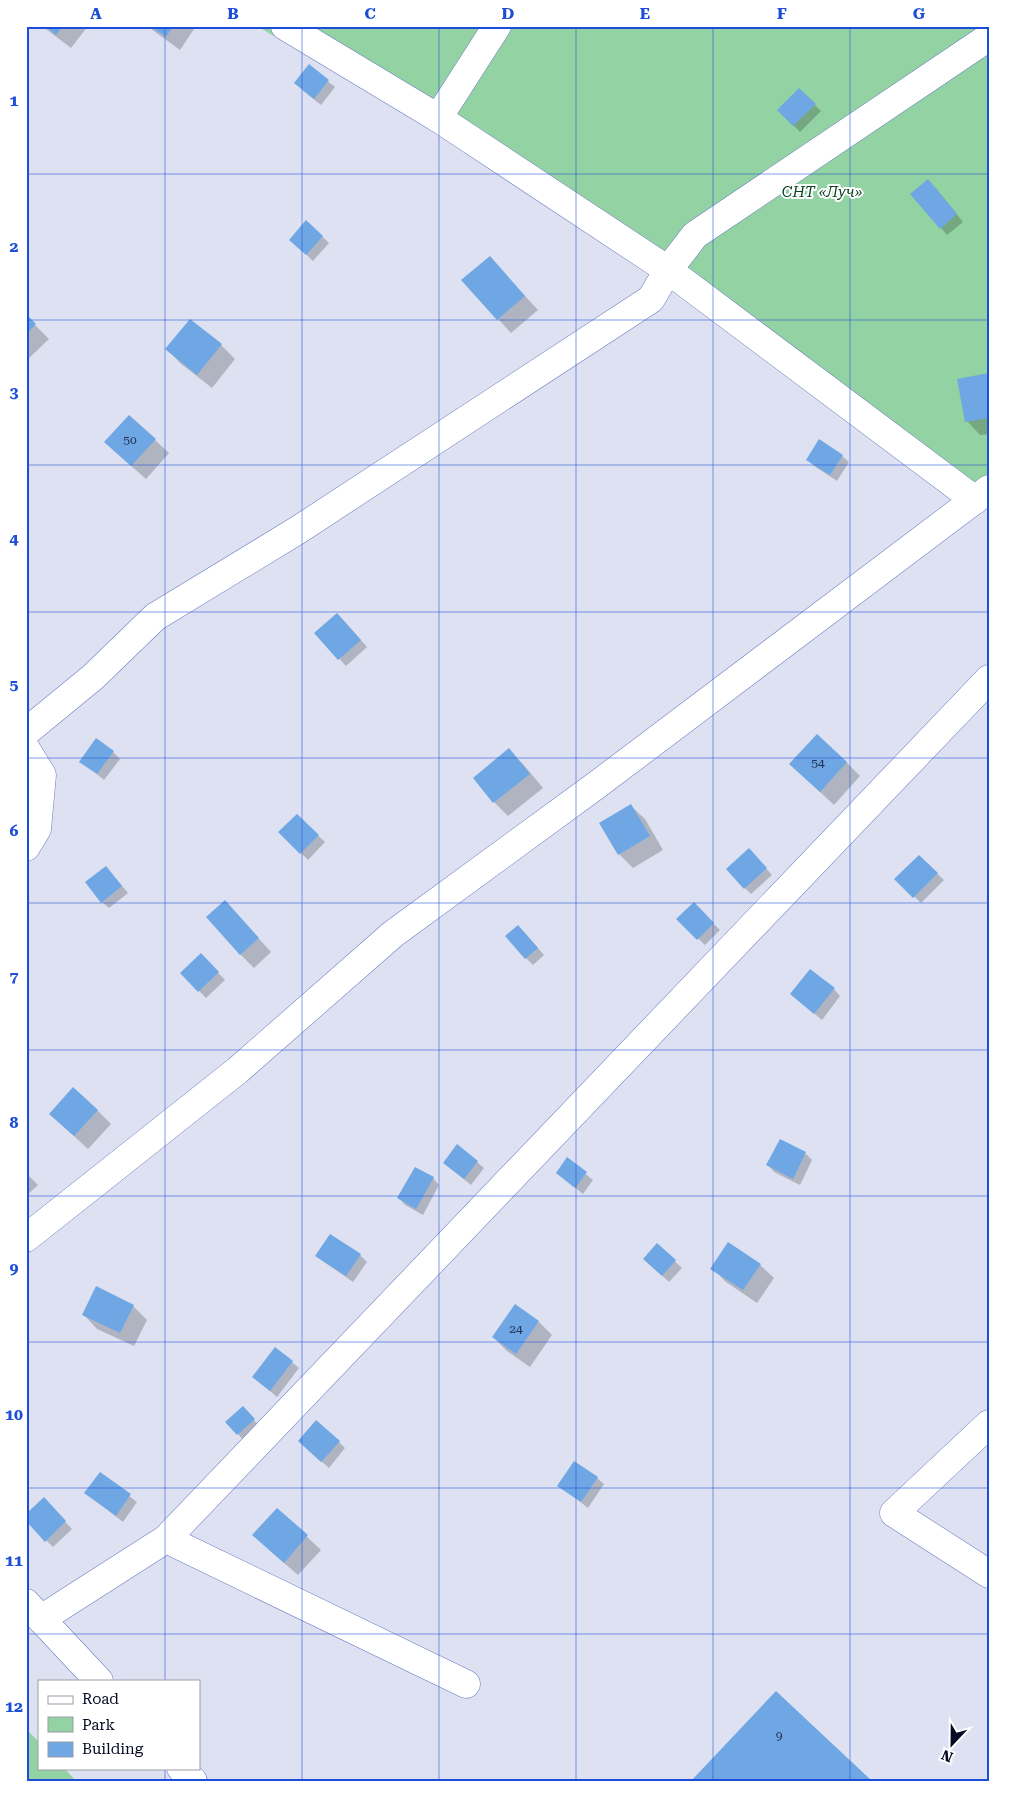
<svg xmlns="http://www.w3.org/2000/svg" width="1015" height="1807" viewBox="0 0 1015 1807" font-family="'Roboto Serif',serif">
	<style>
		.green { fill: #93d2a2 }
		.shadow { fill: #0003 }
		.building { fill: #6fa7e4 }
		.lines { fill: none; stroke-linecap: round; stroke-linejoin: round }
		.minor-casing { stroke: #6b7dc2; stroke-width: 29 }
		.minor { stroke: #fff; stroke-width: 28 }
		.grid { fill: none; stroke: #1d4ed8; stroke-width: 1; stroke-opacity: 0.55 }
		.labels { text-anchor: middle; stroke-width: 4; stroke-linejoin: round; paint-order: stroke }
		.number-label { font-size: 12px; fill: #203053 }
		.park-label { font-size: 15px; font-style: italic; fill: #0a4321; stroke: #fff }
		.neatline { fill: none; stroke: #1d4ed8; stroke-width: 2 }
		.grid-label { font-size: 16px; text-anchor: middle; font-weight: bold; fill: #1d4ed8 }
	</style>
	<rect width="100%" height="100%" fill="#dde1f1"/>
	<g class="green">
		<polygon points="257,26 989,26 989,506 980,513 710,315 461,148"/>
		<polygon points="26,1729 39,1742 39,1768 64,1768 76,1781 26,1781"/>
	</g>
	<g class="shadow">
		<polygon points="42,26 88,26 71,48"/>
		<polygon points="147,26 196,26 180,50"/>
		<polygon points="309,66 335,87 321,105 302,90"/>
		<polygon points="799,90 821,111 800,132 779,110"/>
		<polygon points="935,187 963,222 947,235 941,228"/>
		<polygon points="307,222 329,243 313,261 297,246"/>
		<polygon points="489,257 538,310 511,333 463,280"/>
		<polygon points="26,316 49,339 26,361"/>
		<polygon points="190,320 221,345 235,359 212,388 180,363 167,349"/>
		<polygon points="989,375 989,434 980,435 967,421"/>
		<polygon points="155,440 169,453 146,479 120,456"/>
		<polygon points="842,456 849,462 837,481 814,466 808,460"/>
		<polygon points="344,621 367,647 346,666 316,633"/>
		<polygon points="509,750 523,764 543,788 508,816 494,802 474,778"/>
		<polygon points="113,752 120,759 104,780 81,761"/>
		<polygon points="846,762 860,776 834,805 805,778"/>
		<polygon points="631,806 645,819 663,850 633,868 619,854"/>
		<polygon points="297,816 325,842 308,860 280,832"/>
		<polygon points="755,856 772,875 751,894 745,888"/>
		<polygon points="919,857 944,880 921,903 896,879"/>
		<polygon points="106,867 128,893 109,908 102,902"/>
		<polygon points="225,901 271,952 254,968 240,954"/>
		<polygon points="694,904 720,930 705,945 678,919"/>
		<polygon points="525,933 544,955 533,965 526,958"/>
		<polygon points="201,955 225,980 206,998 182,973"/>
		<polygon points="834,989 840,996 822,1020 791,994"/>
		<polygon points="97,1110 111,1124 88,1149 64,1127"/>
		<polygon points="780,1141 806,1154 812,1160 800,1185 774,1172 768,1165"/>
		<polygon points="567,1159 593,1180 583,1194 557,1173"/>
		<polygon points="477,1162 484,1168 471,1185 444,1163"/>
		<polygon points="26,1173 38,1185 26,1196"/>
		<polygon points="433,1178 439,1185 423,1215 405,1205 399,1198"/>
		<polygon points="657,1245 682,1268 669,1282 651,1265"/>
		<polygon points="360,1255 367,1262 353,1282 324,1262 317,1256"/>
		<polygon points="760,1265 774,1278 757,1303 726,1282 712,1268"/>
		<polygon points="133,1306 147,1320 134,1346 97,1329 84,1315"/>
		<polygon points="539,1322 552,1335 530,1367 507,1351 493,1337"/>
		<polygon points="275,1348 299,1368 277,1397 253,1377"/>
		<polygon points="249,1414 260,1427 244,1441 238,1434"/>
		<polygon points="339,1442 345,1448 329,1468 306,1448"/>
		<polygon points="100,1474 137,1502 123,1522 86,1493"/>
		<polygon points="597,1478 604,1484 588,1508 559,1485"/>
		<polygon points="43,1499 72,1529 53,1547 26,1520"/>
		<polygon points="277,1509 321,1550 298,1575 268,1549"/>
	</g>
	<g class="building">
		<polygon points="45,26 63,26 56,35"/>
		<polygon points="150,26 173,26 166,37"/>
		<polygon points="309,64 329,80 314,99 294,83"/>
		<polygon points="799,88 816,104 793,126 777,110"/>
		<polygon points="928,179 957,214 940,229 910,194"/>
		<polygon points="306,220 323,236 306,255 289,240"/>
		<polygon points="490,256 525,296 497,320 461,280"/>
		<polygon points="26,314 36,324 26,334"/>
		<polygon points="190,319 222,344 197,375 165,349"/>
		<polygon points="989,373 989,418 965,422 957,379"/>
		<polygon points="129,415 156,439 131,466 104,442"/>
		<polygon points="819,439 843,455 830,475 806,460"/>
		<polygon points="337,613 361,640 338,660 314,633"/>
		<polygon points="817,734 847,762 820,792 789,764"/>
		<polygon points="96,738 114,751 97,774 79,762"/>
		<polygon points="509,748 530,774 493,803 473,778"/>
		<polygon points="631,804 650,836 618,855 599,823"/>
		<polygon points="297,814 319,835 300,854 278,832"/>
		<polygon points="749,848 767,868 744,889 726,869"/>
		<polygon points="919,855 938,873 913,898 894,879"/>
		<polygon points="106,866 122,886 101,903 85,882"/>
		<polygon points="225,900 259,938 240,955 206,917"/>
		<polygon points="694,902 714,923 697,940 676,919"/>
		<polygon points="518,925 538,948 525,959 505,936"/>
		<polygon points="201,953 219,972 198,992 180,973"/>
		<polygon points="810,969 835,988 814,1014 790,994"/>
		<polygon points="73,1087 98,1110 74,1136 49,1114"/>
		<polygon points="780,1139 806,1152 793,1179 766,1165"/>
		<polygon points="457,1144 478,1161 464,1179 443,1163"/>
		<polygon points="567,1157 587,1172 575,1188 556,1173"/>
		<polygon points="415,1167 434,1177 416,1209 397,1198"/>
		<polygon points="330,1234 361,1254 346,1276 315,1256"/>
		<polygon points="728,1242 761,1264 743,1290 710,1269"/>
		<polygon points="657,1243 676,1260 662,1276 643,1259"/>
		<polygon points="96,1286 134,1305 120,1333 82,1315"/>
		<polygon points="515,1304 539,1321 516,1354 492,1337"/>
		<polygon points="275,1347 293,1361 270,1391 252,1377"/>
		<polygon points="243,1406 255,1419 237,1435 225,1422"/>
		<polygon points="316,1420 340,1441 321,1462 298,1441"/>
		<polygon points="574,1461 598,1477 581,1502 557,1486"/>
		<polygon points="100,1472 131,1494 116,1516 84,1493"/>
		<polygon points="44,1497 66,1521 45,1542 26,1521 26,1514"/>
		<polygon points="277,1508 308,1535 284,1563 252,1535"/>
		<polygon points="776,1691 872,1781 691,1781"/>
	</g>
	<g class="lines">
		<defs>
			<g id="minor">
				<polyline points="285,26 438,118"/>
				<polyline points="497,26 438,118 668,270 695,235 989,37"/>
				<polyline points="26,732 93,677 155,617 298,530 651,299 668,270 975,500"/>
				<polyline points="26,749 42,775 37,829 26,847"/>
				<polyline points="26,1238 238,1070 393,934 598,784 989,489"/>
				<polyline points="989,1424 894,1513 989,1574"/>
				<polyline points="26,1603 99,1681"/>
				<polyline points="41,1619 166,1539"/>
				<polyline points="466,1684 166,1539 989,679"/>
				<polyline points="181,1768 193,1781"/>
			</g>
		</defs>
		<use href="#minor" class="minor-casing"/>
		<use href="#minor" class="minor"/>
	</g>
	<path class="grid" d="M165,26v1655M302,26v1755M439,26v1755M576,26v1755M713,26v1755M850,26v1755M26,174h963M26,320h963M26,465h963M26,612h963M26,758h963M26,903h963M26,1050h963M26,1196h963M26,1342h963M26,1488h963M26,1634h963M165,1768v13"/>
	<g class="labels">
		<g class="number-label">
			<text x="130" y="444">50</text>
			<text x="818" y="767">54</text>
			<text x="516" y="1333">24</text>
			<text x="779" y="1740">9</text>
		</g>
		<g class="park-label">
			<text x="822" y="197">СНТ «Луч»</text>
		</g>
	</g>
	<rect width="1015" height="1807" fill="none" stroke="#ffffff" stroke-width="55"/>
	<rect x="38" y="1680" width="162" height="90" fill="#ffffff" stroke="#9b9da7"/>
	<rect x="48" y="1696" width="25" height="8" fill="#ffffff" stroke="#9b9da7"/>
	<text x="82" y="1704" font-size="15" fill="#060923">Road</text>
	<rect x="48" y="1717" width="25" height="15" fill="#93d2a2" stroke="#9b9da7"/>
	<text x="82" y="1730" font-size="15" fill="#060923">Park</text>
	<rect x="48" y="1742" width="25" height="15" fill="#6fa7e4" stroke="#9b9da7"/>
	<text x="82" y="1754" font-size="15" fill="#060923">Building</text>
	<g transform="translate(952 1744) rotate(202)" stroke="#ffffff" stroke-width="4" paint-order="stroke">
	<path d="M0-4L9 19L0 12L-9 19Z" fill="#060923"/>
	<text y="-8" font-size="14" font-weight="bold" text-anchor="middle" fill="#060923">N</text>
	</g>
	<rect x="28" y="28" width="960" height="1752" class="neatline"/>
	<g class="grid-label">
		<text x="96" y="19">A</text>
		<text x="233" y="19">B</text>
		<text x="370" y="19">C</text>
		<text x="508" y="19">D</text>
		<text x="645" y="19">E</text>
		<text x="782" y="19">F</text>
		<text x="919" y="19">G</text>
		<text x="14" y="106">1</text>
		<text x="14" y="252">2</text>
		<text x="14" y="398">3</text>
		<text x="14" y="544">4</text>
		<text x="14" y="690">5</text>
		<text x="14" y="836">6</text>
		<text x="14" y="982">7</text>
		<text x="14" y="1128">8</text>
		<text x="14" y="1274">9</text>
		<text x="14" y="1420">10</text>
		<text x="14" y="1566">11</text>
		<text x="14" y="1712">12</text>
	</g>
</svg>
